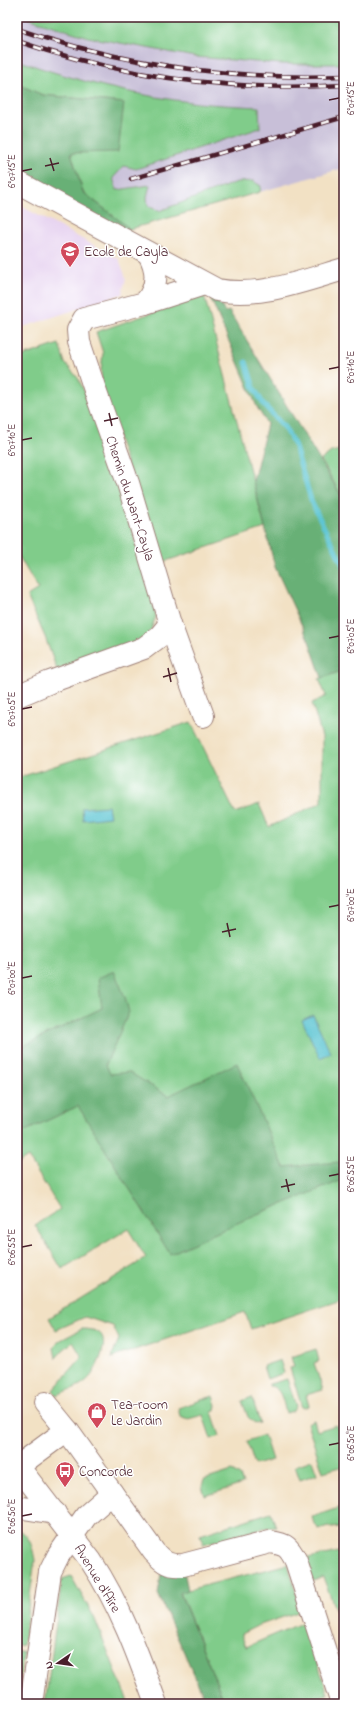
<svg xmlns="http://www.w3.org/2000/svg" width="361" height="1721" viewBox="0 0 361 1721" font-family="'Indie Flower',sans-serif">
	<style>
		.built { fill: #e6d2f0 }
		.industrial { fill: #c8bfd8 }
		.green { fill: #80cc8a; stroke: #65765a }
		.forest { fill: #68b076; stroke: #596850 }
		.water { fill: #57c3d1; stroke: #50717e }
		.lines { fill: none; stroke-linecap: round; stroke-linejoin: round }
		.stream { stroke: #57c3d1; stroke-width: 5 }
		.minor-casing { stroke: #9e8078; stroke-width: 24 }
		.major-casing { stroke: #9e8078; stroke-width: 24 }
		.minor { stroke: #fff; stroke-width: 22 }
		.major { stroke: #fff; stroke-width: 22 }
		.rail-casing { stroke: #4a1f2b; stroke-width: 4.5 }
		.rail { stroke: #fff; stroke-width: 3; stroke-dasharray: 9; stroke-linecap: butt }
		.ticks { fill: none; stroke: #4a1f2b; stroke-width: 1.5 }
		.labels { text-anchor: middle; stroke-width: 3; stroke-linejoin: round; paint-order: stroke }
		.poi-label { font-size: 14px; fill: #4a1f2b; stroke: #fff; text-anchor: start }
		.street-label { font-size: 14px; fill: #4a1f2b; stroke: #fff }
		.neatline { fill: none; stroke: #4a1f2b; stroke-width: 1.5 }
		.ticks-label { font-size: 10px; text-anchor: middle; fill: #4a1f2b }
	</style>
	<rect width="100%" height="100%" fill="#fff"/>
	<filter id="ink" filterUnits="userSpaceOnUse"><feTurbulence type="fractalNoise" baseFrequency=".025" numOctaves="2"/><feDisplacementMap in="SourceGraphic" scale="8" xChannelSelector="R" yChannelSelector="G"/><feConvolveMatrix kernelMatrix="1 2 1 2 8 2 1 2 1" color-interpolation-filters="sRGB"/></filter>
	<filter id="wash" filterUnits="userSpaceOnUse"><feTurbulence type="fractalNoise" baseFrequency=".012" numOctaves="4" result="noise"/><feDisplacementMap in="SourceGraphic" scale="16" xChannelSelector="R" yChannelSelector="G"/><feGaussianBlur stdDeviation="0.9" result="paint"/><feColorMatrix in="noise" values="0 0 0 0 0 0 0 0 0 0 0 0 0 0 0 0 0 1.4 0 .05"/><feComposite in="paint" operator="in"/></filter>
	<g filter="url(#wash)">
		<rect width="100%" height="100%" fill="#f2e1c4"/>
		<polygon class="built" points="17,204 119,259 126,278 122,294 17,329"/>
		<polygon class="industrial" points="17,17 24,17 88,37 195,57 281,64 344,64 344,168 130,229 94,210 65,110 17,87"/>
		<g class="green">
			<polygon points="24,17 344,17 344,64 281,64 195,57 88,37"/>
			<path d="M17,60c59,21 119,36 181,43 20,2 41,3 61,4l1,21 -124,41 -12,-3 -11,12 4,12 33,-5 -3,12 1,9 11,5 78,-29 16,-1 8,5 -1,6 -130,37 -47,-37 -12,-39 53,-50 -82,-8 -25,-11z"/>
			<polygon points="204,295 265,528 160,563 103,393 101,371 103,353 96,332"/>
			<polygon points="59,344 65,363 78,378 95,414 110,451 156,616 151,630 142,641 57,670 45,637 27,596 38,589 17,553 17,358"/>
			<polygon points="344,449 344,500 321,460 331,452"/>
			<polygon points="344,670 344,1298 251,1329 245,1312 111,1358 119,1339 113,1326 85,1317 56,1330 49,1318 146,1258 128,1229 62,1269 35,1225 60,1209 28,1157 17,1164 17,778 191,722 235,813 259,804 269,827 322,802 322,737 312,703 326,696 319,679"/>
			<path d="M82,1329c23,0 25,10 18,30 -4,8 -6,15 -13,21 -7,7 -21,11 -30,15l-4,-5 29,-33 -9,-15 -10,8 -7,8 -2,-10 5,-7z"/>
			<polygon points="316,1349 319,1361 314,1363 323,1390 306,1395 309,1406 302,1408 290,1368 294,1367 291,1357"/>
			<polygon points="280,1360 284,1373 267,1379 263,1366"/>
			<path d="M287,1379l9,27 -3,5 -7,2c-3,-10 -4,-26 -17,-27v-2z"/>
			<polygon points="213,1396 216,1405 215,1411 212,1412 220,1436 211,1439 203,1415 188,1419 180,1416 178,1408"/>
			<polygon points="252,1397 260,1423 256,1424 248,1417 242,1401"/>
			<polygon points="314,1420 317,1431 336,1425 344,1450 344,1466 323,1472 307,1423"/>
			<polygon points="264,1435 272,1460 255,1465 247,1441"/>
			<polygon points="312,1460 317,1474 300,1480 295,1466"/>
			<polygon points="232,1471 240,1476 243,1484 205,1496 202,1486 204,1480"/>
			<polygon points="344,1506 344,1527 331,1528 328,1526 319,1529 314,1524 312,1517"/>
			<polygon points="271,1512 276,1527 264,1528 203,1544 200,1535"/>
			<path d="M17,1528c13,8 15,17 18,32l-12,85 -6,1z"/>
			<polygon points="344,1551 344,1636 342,1637 338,1617 323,1577 311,1582 303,1559"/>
			<polygon points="288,1564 301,1611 257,1626 241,1634 246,1647 304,1622 328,1694 293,1704 225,1704 180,1592"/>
			<polygon points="71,1576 94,1617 129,1704 45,1704 62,1579"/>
			<polygon points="17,1651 24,1653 17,1690"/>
		</g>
		<g class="forest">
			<polygon points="17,84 43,95 124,103 118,152 71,153 83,192 130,229 125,232 17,173"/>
			<polygon points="214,294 225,312 229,311 344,500 344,670 322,678 309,641 275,567 253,481 267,424 257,407 210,297"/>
			<polygon points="114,971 125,997 129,1012 106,1064 110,1074 129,1072 168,1096 237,1063 284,1167 339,1162 343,1166 343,1180 255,1215 170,1254 78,1106 17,1135 17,1049 102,1008 98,978"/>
			<polygon points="184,1571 188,1590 180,1593 225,1704 207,1704 158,1594 161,1574 172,1576"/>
		</g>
		<g class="water">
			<polygon points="108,806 110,817 83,820 82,808"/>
			<polygon points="313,1015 331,1053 320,1058 302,1020"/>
		</g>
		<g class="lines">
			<polyline class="stream" points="246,362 254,388 264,405 284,427 294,444 312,503 344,567"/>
		</g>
	</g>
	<g filter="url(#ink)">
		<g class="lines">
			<defs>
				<g id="minor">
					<path d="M17,182l200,108c43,8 86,-9 127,-21"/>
					<path d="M149,254c9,16 9,34 -4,49l-61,16 -6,11 1,12 17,51 32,90 42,141 33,92"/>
					<polyline points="145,303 204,284"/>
					<polyline points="17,696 50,682 144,648 160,636 170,624"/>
					<path d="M45,1403l22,27 87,122c10,11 15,14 29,13l87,-23c16,2 19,5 26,19l46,143"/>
					<polyline points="17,1467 67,1430"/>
					<polyline points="17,1507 55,1513"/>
					<polyline points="31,1704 50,1572 58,1556 86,1516 112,1493"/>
				</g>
				<path id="major" d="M17,1465l74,96c29,44 47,93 65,143"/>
			</defs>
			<use href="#minor" class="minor-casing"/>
			<use href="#major" class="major-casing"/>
			<use href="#minor" class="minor"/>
			<use href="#major" class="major"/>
			<defs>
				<g id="rail">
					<path d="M17,29c106,36 215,51 327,47"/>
					<path d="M17,41c105,36 216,51 327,44"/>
					<polyline points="131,179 344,117"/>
				</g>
			</defs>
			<use href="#rail" class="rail-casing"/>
			<use href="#rail" class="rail"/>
		</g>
	</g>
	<path class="ticks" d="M329,100l10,-2M50,158l4,13M45,166l14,-3M22,171l10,-2M329,369l10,-2M109,413l3,13M104,421l14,-3M22,440l10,-2M329,638l10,-2M168,668l3,14M163,677l14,-4M22,709l10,-2M329,907l10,-2M227,923l3,14M222,932l14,-3M22,978l10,-2M329,1176l10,-2M286,1179l3,13M281,1187l14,-3M22,1247l10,-2M329,1445l10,-2M22,1516l10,-2"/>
	<defs>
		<symbol id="school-pin" viewBox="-11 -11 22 30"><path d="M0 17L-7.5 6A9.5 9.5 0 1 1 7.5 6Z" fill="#d1495b" stroke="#fff"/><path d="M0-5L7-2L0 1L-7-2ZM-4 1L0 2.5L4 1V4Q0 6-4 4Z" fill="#fff"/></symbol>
		<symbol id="shop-pin" viewBox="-11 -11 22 30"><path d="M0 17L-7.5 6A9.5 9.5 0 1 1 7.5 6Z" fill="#d1495b" stroke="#fff"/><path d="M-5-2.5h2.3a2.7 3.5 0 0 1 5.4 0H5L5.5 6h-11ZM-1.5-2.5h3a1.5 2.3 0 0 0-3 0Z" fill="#fff"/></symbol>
		<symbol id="bus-pin" viewBox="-11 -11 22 30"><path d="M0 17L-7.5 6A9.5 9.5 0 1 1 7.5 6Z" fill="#d1495b" stroke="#fff"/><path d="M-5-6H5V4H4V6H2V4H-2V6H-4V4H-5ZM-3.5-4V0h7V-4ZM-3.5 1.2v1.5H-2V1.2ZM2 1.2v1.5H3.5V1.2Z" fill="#fff"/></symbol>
	</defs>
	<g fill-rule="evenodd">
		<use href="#school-pin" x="59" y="240" width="22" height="30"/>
		<use href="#shop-pin" x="86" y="1401" width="22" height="30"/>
		<use href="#bus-pin" x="54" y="1460" width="22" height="30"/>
	</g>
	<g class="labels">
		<g class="poi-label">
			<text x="84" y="256">Ecole de Cayla</text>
			<text x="111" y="1409">Tea-room<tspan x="111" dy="16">Le Jardin</tspan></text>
			<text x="79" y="1476">Concorde</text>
		</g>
		<g class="street-label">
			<text transform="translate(131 498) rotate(72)" y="5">Chemin du Nant-Cayla</text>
			<text transform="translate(98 1578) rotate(59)" y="5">Avenue d'Aïre</text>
		</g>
	</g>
	<rect width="361" height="1721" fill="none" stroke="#fff" stroke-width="44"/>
	<g transform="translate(58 1663) rotate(257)" stroke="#ffffff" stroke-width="3" paint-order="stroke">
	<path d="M0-3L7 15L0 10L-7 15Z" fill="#4a1f2b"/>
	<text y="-6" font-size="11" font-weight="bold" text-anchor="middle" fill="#4a1f2b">N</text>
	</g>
	<rect x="22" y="22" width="317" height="1677" class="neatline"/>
	<g class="ticks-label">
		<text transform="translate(350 98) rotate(-90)" y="4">6°07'15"E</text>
		<text transform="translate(11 171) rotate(-90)" y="4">6°07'15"E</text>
		<text transform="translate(350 367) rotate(-90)" y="4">6°07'10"E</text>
		<text transform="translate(11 440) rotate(-90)" y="4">6°07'10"E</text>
		<text transform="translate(350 636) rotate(-90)" y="4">6°07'05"E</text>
		<text transform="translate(11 709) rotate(-90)" y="4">6°07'05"E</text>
		<text transform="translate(350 905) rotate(-90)" y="4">6°07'00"E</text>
		<text transform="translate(11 978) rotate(-90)" y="4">6°07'00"E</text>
		<text transform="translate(350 1174) rotate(-90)" y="4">6°06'55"E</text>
		<text transform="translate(11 1247) rotate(-90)" y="4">6°06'55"E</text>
		<text transform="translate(350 1443) rotate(-90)" y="4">6°06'50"E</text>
		<text transform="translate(11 1516) rotate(-90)" y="4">6°06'50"E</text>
	</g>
</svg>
